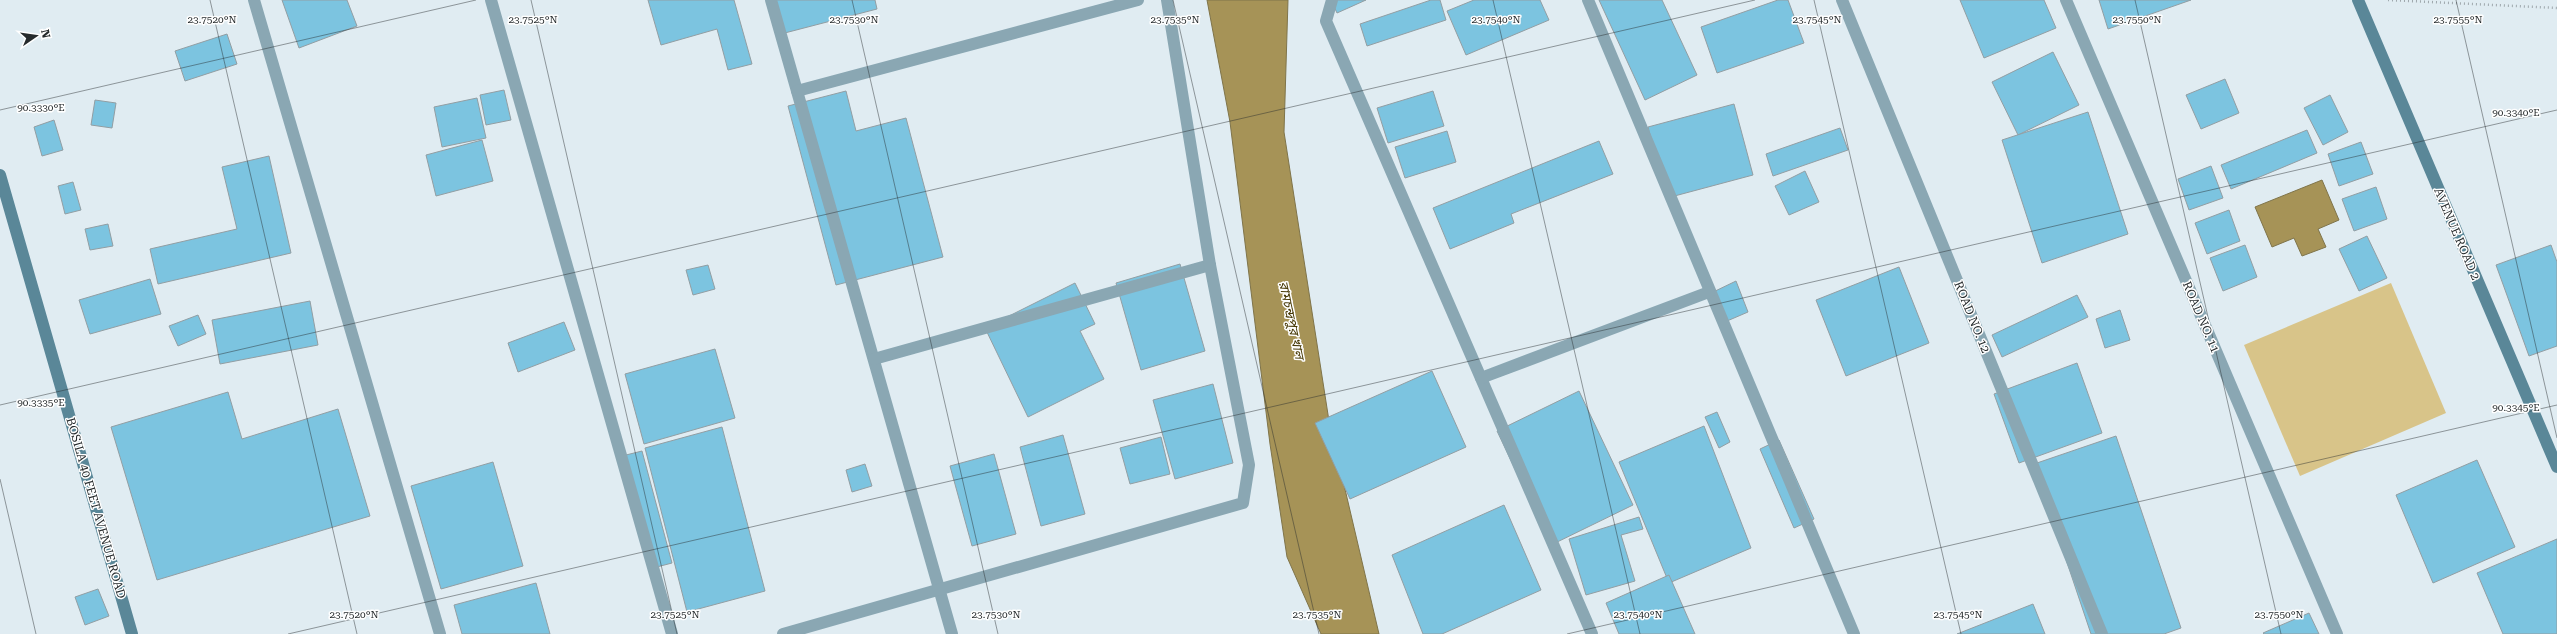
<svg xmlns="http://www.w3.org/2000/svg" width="2557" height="634" viewBox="0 0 2557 634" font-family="'Roboto Serif','Noto Sans Bengali',serif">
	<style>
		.green { fill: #d8c489 }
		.water { fill: #a69357; stroke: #7f744a }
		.building { fill: #7cc4e0; stroke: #929ea3 }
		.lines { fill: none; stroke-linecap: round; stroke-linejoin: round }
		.path { stroke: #9ea7ac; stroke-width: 2.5; stroke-dasharray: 1 3; stroke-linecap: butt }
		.street { stroke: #8aa7b3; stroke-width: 12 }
		.secondary { stroke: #5a8798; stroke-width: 12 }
		.ticks { fill: none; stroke: #252a2c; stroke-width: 1; stroke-opacity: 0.45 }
		.labels { text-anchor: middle; stroke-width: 3; stroke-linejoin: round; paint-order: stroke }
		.street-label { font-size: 12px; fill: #252a2c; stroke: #fff }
		.water-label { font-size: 13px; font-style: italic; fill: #463805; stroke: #fff }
		.ticks-label { font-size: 10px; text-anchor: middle; fill: #252a2c; stroke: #fff; stroke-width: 3; stroke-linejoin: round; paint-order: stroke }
	</style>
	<rect width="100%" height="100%" fill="#e0ecf2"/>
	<polygon class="green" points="2391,283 2446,413 2300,476 2244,345"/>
	<g class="water">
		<polygon points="1207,0 1288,0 1284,132 1329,421 1379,634 1321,634 1287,557 1270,444 1230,122"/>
		<polygon points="2322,180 2339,220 2318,229 2326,247 2302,256 2294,238 2272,247 2255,207"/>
	</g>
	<g class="building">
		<polygon points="282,0 347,0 357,26 299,48"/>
		<polygon points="648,0 734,0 752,64 728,70 717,29 661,45"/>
		<polygon points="768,0 875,0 877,9 777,35"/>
		<polygon points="1331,0 1366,0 1337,13"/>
		<polygon points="1431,0 1440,0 1446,20 1367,46 1360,24"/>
		<polygon points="1474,0 1540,0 1549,20 1466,55 1447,11"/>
		<polygon points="1599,0 1662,0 1697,75 1645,100"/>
		<polygon points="1778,0 1788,0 1804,43 1717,73 1701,27"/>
		<polygon points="1960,0 2044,0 2056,28 1984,58"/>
		<polygon points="2099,0 2191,0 2108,29"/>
		<polygon points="227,34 237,64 185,81 175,51"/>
		<polygon points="2053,52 2079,105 2018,135 1992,82"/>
		<polygon points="2225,79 2239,113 2201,129 2186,95"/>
		<polygon points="504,90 511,120 486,125 480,95"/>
		<polygon points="846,91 856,131 906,118 943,257 836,285 788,106"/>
		<polygon points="1433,91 1444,126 1388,143 1377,108"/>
		<polygon points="2330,95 2348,132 2323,145 2304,108"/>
		<polygon points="477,98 486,138 442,147 434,107"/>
		<polygon points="95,100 116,103 112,128 91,125"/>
		<polygon points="1734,104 1753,175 1667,198 1648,127"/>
		<polygon points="2088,112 2128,234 2042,263 2002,140"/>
		<polygon points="54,120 63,150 42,156 34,127"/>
		<polygon points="1840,128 1848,150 1773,176 1766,154"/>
		<polygon points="2307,130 2317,153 2231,189 2221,165"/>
		<polygon points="1447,131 1456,162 1405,178 1395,147"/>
		<polygon points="482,140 493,181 436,196 426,155"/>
		<polygon points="1599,141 1613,174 1511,214 1514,223 1450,249 1433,208"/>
		<polygon points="2361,142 2373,174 2339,186 2328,154"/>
		<polygon points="269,156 291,253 158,284 150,249 237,229 222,167"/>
		<polygon points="2211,166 2223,198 2189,210 2178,179"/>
		<polygon points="1805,171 1819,202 1789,215 1775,186"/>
		<polygon points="73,182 81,210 65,214 58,186"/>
		<polygon points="2376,187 2387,219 2354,231 2342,199"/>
		<polygon points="2229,210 2240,241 2207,254 2195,223"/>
		<polygon points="108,224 113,246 90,250 85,229"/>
		<polygon points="2367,236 2387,278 2359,291 2339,249"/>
		<polygon points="2245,245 2257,277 2223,291 2210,258"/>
		<polygon points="2551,245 2557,262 2557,346 2529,356 2496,265"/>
		<polygon points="1180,264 1205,351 1141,370 1116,283"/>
		<polygon points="708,265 715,289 693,295 686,270"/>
		<polygon points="1899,267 1929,343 1846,376 1816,300"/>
		<polygon points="150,279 161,314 90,334 79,300"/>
		<polygon points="1736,281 1748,312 1720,324 1707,295"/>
		<polygon points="1075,283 1095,324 1080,331 1104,379 1028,417 985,328"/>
		<polygon points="2077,295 2088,317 2002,357 1992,335"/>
		<polygon points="310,301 318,345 220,364 212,320"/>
		<polygon points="2120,310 2130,340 2105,348 2096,319"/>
		<polygon points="198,315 206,334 178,346 169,326"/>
		<polygon points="564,322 575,350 518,372 508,343"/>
		<polygon points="715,349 735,418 644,444 625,374"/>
		<polygon points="2077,363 2102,433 2019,463 1994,394"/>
		<polygon points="1432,371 1466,447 1350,499 1315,423"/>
		<polygon points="1213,384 1233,463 1175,479 1153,400"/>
		<polygon points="1579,391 1633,505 1551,545 1497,431"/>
		<polygon points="228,392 242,439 338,409 370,516 157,580 111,427"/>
		<polygon points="1717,412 1730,442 1719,448 1705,417"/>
		<polygon points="1704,426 1751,548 1669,583 1619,462"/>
		<polygon points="722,427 765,591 687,612 645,448"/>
		<polygon points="1063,435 1085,514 1041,526 1020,447"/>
		<polygon points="2116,436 2181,628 2164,634 2091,634 2034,464"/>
		<polygon points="1161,437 1170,474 1130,484 1120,448"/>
		<polygon points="1779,440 1814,519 1794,528 1760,449"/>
		<polygon points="642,451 672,563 653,568 622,456"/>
		<polygon points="994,454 1016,534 972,546 950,466"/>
		<polygon points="2477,460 2515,547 2433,583 2396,495"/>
		<polygon points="493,462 523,566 441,589 411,486"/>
		<polygon points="865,464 872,486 852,492 846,470"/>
		<polygon points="1504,505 1541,590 1442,634 1423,634 1392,555"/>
		<polygon points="1639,517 1643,529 1621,535 1635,581 1586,595 1569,539"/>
		<polygon points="2557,539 2557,634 2503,634 2477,573"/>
		<polygon points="1669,575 1695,634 1619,634 1606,603"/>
		<polygon points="536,583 550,634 462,634 454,605"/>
		<polygon points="98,589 109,616 85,625 75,597"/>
		<polygon points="2033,604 2045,634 1957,634"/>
		<polygon points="2309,613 2319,634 2264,634 2263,633"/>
	</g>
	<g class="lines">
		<polyline class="path" points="2388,0 2557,8"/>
		<g class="street">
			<polyline points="254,0 440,634"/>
			<polyline points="491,0 672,634"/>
			<polyline points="771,0 952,634"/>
			<polyline points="1332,0 1326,21 1592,634"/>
			<polyline points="1588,0 1854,634"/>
			<polyline points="1842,0 2102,634"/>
			<polyline points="2066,0 2337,634"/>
			<polyline points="797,91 1138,0"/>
			<polyline points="874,359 1210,265"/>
			<polyline points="1481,378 1709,292"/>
			<polyline points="783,634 1243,503 1249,465 1210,265 1167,0"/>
		</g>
		<g class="secondary">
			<polyline points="2358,0 2557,467"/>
			<polyline points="0,175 132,634"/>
		</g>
	</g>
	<path class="ticks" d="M210,0l147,634M531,0l146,634M852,0l146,634M1173,0l146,634M1493,0l147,634M1814,0l147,634M2135,0l146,634M2456,0l101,438M0,110l476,-110M0,405l1755,-405M0,479l36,155M288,634l2269,-524M1567,634l990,-229"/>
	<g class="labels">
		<g class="street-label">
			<text transform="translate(2457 234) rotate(67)" y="4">AVENUE ROAD 2</text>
			<text transform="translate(1972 317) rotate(68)" y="4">ROAD NO. 12</text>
			<text transform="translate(2201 317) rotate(67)" y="4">ROAD NO. 11</text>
			<text transform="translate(96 508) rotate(74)" y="4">BOSILA 40 FEET AVENUE ROAD</text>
		</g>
		<g class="water-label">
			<text transform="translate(1292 320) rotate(78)" y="5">রামচন্দ্রপুর খাল</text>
		</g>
	</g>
	<g class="ticks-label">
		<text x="533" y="23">23.7525°N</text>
		<text x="1496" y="23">23.7540°N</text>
		<text x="2137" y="23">23.7550°N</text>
		<text x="2458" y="23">23.7555°N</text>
		<text x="212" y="23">23.7520°N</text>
		<text x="854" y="23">23.7530°N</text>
		<text x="1175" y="23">23.7535°N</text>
		<text x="1817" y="23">23.7545°N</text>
		<text x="41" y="111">90.3330°E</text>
		<text x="2516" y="116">90.3340°E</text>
		<text x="41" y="406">90.3335°E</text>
		<text x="2516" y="411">90.3345°E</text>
		<text x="354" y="618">23.7520°N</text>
		<text x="675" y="618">23.7525°N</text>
		<text x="996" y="618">23.7530°N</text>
		<text x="1317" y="618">23.7535°N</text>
		<text x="1638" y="618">23.7540°N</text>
		<text x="1958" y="618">23.7545°N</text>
		<text x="2279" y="618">23.7550°N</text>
	</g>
	<g transform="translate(36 36) rotate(77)" stroke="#ffffff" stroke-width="3" paint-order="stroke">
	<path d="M0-3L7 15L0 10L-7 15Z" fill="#252a2c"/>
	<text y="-6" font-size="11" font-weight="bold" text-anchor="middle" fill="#252a2c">N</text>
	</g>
</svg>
